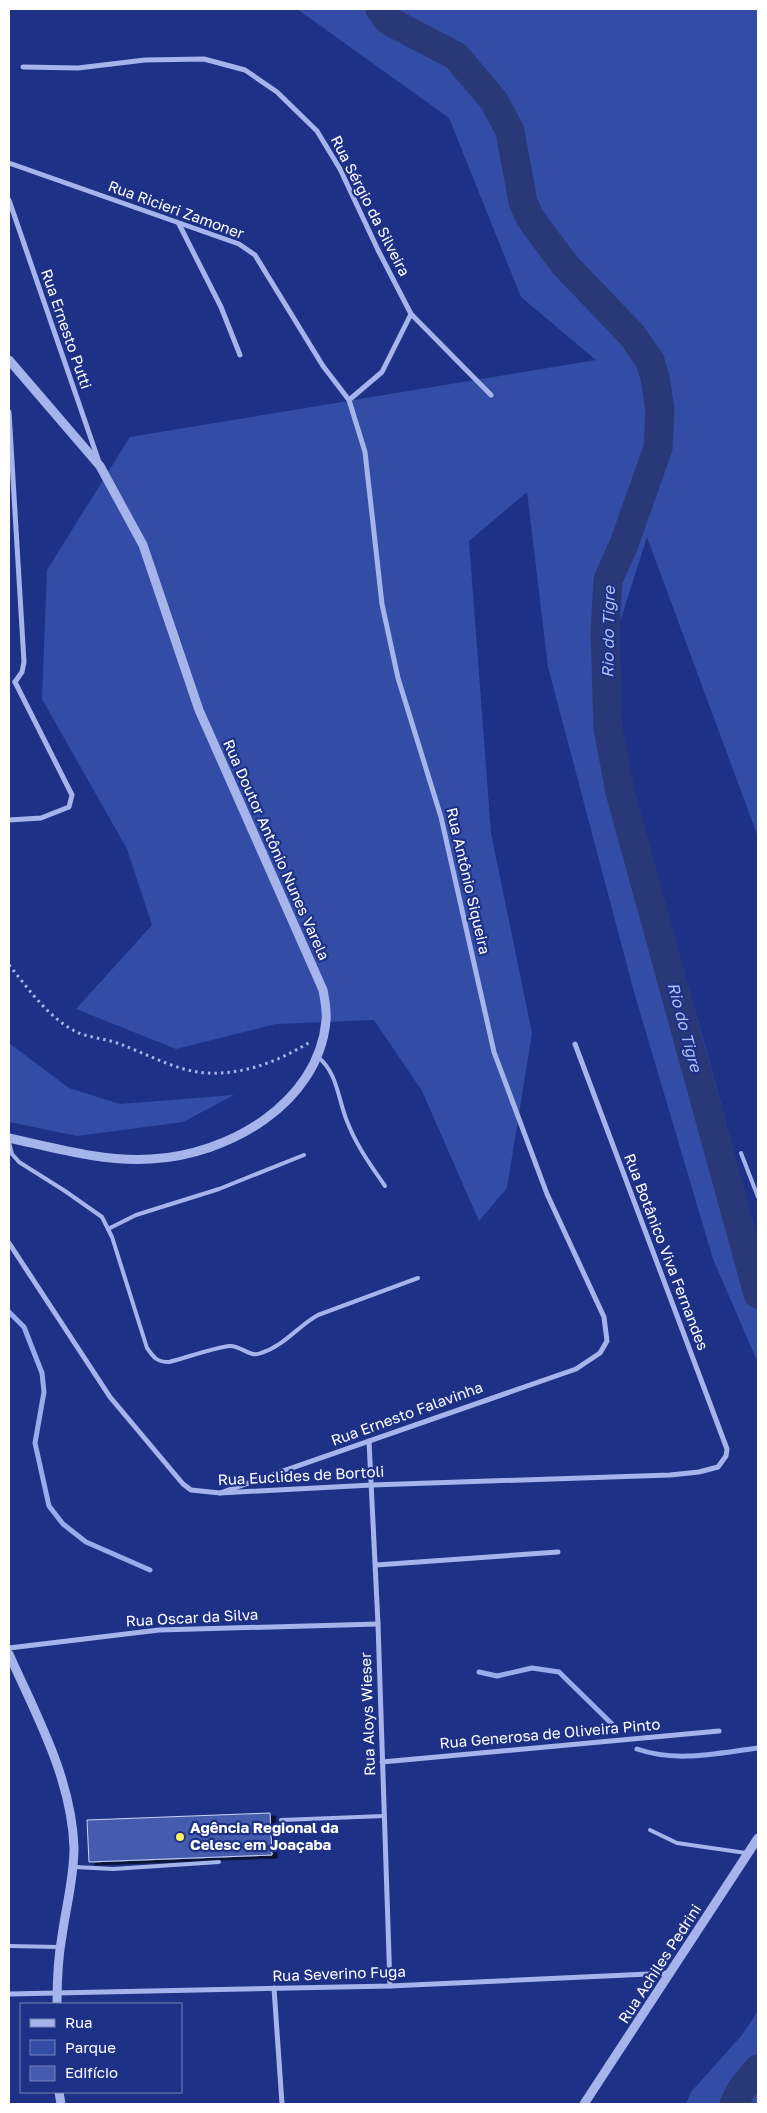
<svg xmlns="http://www.w3.org/2000/svg" width="767" height="2113" viewBox="0 0 767 2113" font-family="'Golos Text',sans-serif">
	<style>
		.green { fill: #334ca5 }
		.lines { fill: none; stroke-linecap: round; stroke-linejoin: round }
		.stream { stroke: #98abed; stroke-width: 5 }
		.river { stroke: #293978; stroke-width: 29 }
		.building { fill: #455bae; stroke: #c9d4f8; filter: url(#shadow) }
		.path { stroke: #a5b4eb; stroke-width: 3; stroke-dasharray: 2.5 4; stroke-linecap: butt }
		.service { stroke: #a5b4eb; stroke-width: 4 }
		.minor { stroke: #a5b4eb; stroke-width: 5 }
		.tertiary { stroke: #a5b4eb; stroke-width: 9 }
		.poi-dot { fill: #fbf263; stroke: #1d3286; stroke-width: 2 }
		.labels { text-anchor: middle; stroke-width: 4.5; stroke-linejoin: round; paint-order: stroke }
		.street-label { font-size: 15px; fill: #fff; stroke: #1d3286 }
		.poi-label { font-size: 15px; font-weight: bold; fill: #fff; stroke: #1d3286; text-anchor: start }
		.water-label { font-size: 16px; font-style: italic; fill: #b0bff2; stroke: #1d3286 }
	</style>
	<defs>
		<filter id="shadow"><feDropShadow dx="5.5" dy="3" stdDeviation="0" flood-color="#0009"/></filter>
	</defs>
	<rect width="100%" height="100%" fill="#1d3286"/>
	<g class="green">
		<polygon points="297,9 758,9 758,837 647,537 617,631 618,718 640,819 706,1048 733,1149 730,1164 744,1220 753,1228 758,1242 758,1363 713,1259 634,992 548,667 527,492 469,541 491,833 532,1033 507,1188 479,1221 422,1091 374,1020 276,1024 176,1049 76,1009 152,925 127,849 42,699 47,570 130,437 596,360 521,297 449,118"/>
		<polygon points="9,1043 69,1088 120,1104 234,1095 183,1122 77,1136 9,1122"/>
		<polygon points="758,2011 758,2104 686,2104 691,2092 742,2035"/>
	</g>
	<g class="lines">
		<g class="stream">
			<polyline points="9,1312 24,1327 42,1373 44,1392 35,1443 49,1506 63,1524 86,1542 150,1570"/>
			<polyline points="479,1672 497,1676 532,1668 559,1672 613,1725"/>
			<path d="M637,1749c40,14 80,4 121,-1"/>
		</g>
		<g class="river">
			<polyline points="380,9 389,21 456,56 494,101 510,131 523,202 530,218 565,265 632,335 650,361 655,377 660,410 658,448 624,544 608,580 605,632 608,728 620,792 758,1294"/>
			<polyline points="734,2104 741,2090 758,2069"/>
		</g>
	</g>
	<polygon class="building" points="270,1813 272,1855 89,1862 87,1820"/>
	<g class="lines">
		<path class="path" d="M9,965c19,23 37,50 64,65 13,8 32,8 47,14 27,10 57,27 86,29 38,2 73,-12 104,-31"/>
		<g class="service">
			<path d="M318,1057c21,17 20,46 31,69 9,22 23,41 36,60"/>
			<path d="M9,1142l3,12 7,8 46,29 37,26 10,20 35,111c7,10 10,14 22,14 20,-5 40,-13 60,-16 12,-1 20,12 32,7 23,-7 37,-27 57,-38l100,-37"/>
			<polyline points="741,1153 758,1197"/>
			<polyline points="108,1229 136,1215 219,1189 304,1155"/>
			<polyline points="281,1820 384,1816"/>
			<polyline points="650,1830 677,1843 746,1853"/>
			<polyline points="75,1867 113,1869 219,1862"/>
			<polyline points="9,1946 59,1947"/>
		</g>
		<g class="minor">
			<polyline points="23,67 78,68 145,60 204,59 245,70 277,92 317,131 340,169 378,250 411,314 491,395"/>
			<polyline points="9,163 239,244 255,255 323,366 349,400 365,452 382,604 398,678 441,817 494,1052 547,1194 604,1317 607,1341 600,1353 576,1369 220,1493"/>
			<polyline points="9,200 98,459"/>
			<polyline points="179,224 221,307 240,355"/>
			<polyline points="349,400 382,372 411,314"/>
			<polyline points="9,412 24,662 22,672 15,682"/>
			<polyline points="9,820 41,818 69,807 72,795 15,682"/>
			<polyline points="9,1243 110,1397 183,1484 191,1490 220,1493 372,1485 670,1475 699,1472 718,1467 726,1456 727,1449 575,1044"/>
			<polyline points="369,1441 378,1624 390,1986"/>
			<polyline points="376,1565 558,1552"/>
			<polyline points="9,1648 159,1630 378,1624"/>
			<polyline points="382,1762 719,1731"/>
			<polyline points="274,1988 282,2104"/>
			<polyline points="9,1994 390,1986 670,1973"/>
		</g>
		<g class="tertiary">
			<path d="M9,360l91,106 43,79 56,165 124,280c2,10 4,21 3,31 -8,83 -98,134 -175,138 -48,3 -96,-11 -142,-21"/>
			<path d="M9,1654c27,61 63,125 65,194 0,30 -8,59 -12,88 -4,22 -5,46 -5,68"/>
			<polyline points="59,2092 61,2104"/>
			<polyline points="584,2104 758,1838"/>
		</g>
	</g>
	<circle class="poi-dot" cx="180" cy="1837" r="5"/>
	<g class="labels">
		<g class="street-label">
			<text transform="translate(370 206) rotate(63)" y="5">Rua Sérgio da Silveira</text>
			<text transform="translate(176 210) rotate(20)" y="5">Rua Ricieri Zamoner</text>
			<text transform="translate(66 329) rotate(71)" y="5">Rua Ernesto Putti</text>
			<text transform="translate(276 850) rotate(66)" y="5">Rua Doutor Antônio Nunes Varela</text>
			<text transform="translate(468 881) rotate(77)" y="5">Rua Antônio Siqueira</text>
			<text transform="translate(666 1252) rotate(69)" y="5">Rua Botânico Viva Fernandes</text>
			<text transform="translate(407 1414) rotate(-20)" y="5">Rua Ernesto Falavinha</text>
			<text transform="translate(301 1476) rotate(-3)" y="5">Rua Euclides de Bortoli</text>
			<text transform="translate(192 1618) rotate(-3)" y="5">Rua Oscar da Silva</text>
			<text transform="translate(368 1714) rotate(-92)" y="5">Rua Aloys Wieser</text>
			<text transform="translate(550 1734) rotate(-5)" y="5">Rua Generosa de Oliveira Pinto</text>
			<text transform="translate(660 1964) rotate(-57)" y="5">Rua Achiles Pedrini</text>
			<text transform="translate(339 1974) rotate(-2)" y="5">Rua Severino Fuga</text>
		</g>
		<g class="poi-label">
			<text x="190" y="1833">Agência Regional da<tspan x="190" dy="17">Celesc em Joaçaba</tspan></text>
		</g>
		<g class="water-label">
			<text transform="translate(608 632) rotate(-89)" y="6">Rio do Tigre</text>
			<text transform="translate(685 1027) rotate(75)" y="6">Rio do Tigre</text>
		</g>
	</g>
	<rect width="767" height="2113" fill="none" stroke="#ffffff" stroke-width="20"/>
	<rect x="20" y="2003" width="162" height="90" fill="#1d3286" stroke="#7784b6"/>
	<rect x="30" y="2019" width="25" height="8" fill="#a5b4eb" stroke="#7784b6"/>
	<text x="65" y="2028" font-size="15" fill="#ffffff">Rua</text>
	<rect x="30" y="2040" width="25" height="15" fill="#334ca5" stroke="#7784b6"/>
	<text x="65" y="2053" font-size="15" fill="#ffffff">Parque</text>
	<rect x="30" y="2066" width="25" height="15" fill="#455bae" stroke="#7784b6"/>
	<text x="65" y="2078" font-size="15" fill="#ffffff">Edifício</text>
</svg>
